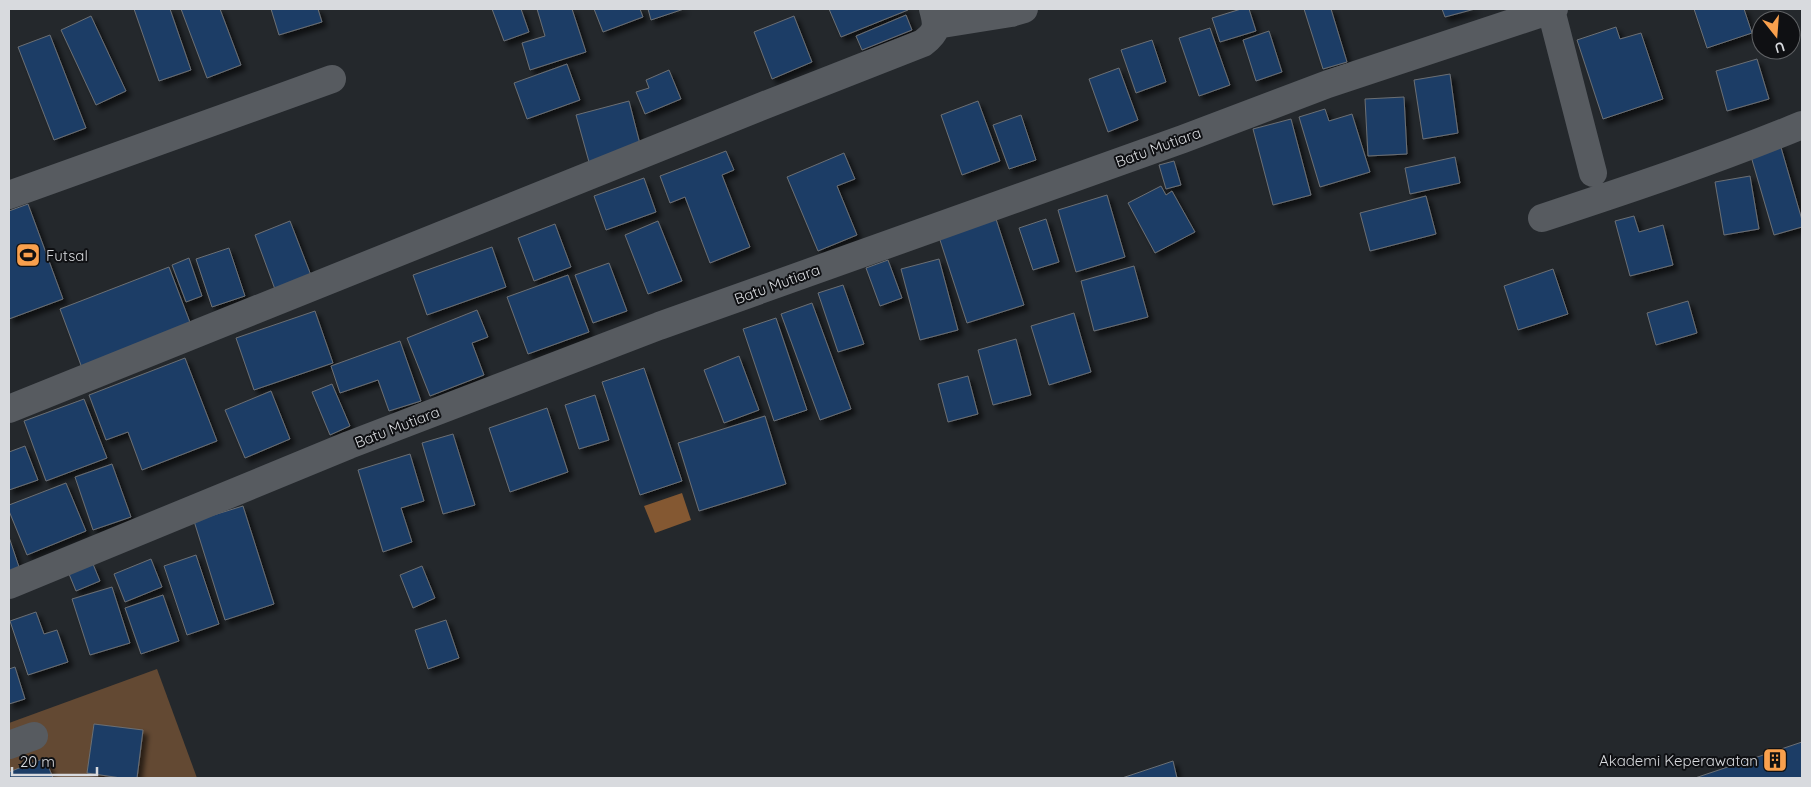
<svg xmlns="http://www.w3.org/2000/svg" width="1811" height="787" font-family="Quicksand,sans-serif">
<style>
.green{fill:#634933}
.water{fill:#845832}
.building{fill:#1e3e66;stroke:#6b6f74;filter:url(#shadow)}
.lines{fill:none;stroke-linecap:round;stroke-linejoin:round}
.minor{stroke:#575b60;stroke-width:28}
.labels{text-anchor:middle;dominant-baseline:central;stroke-width:4;stroke-linejoin:round;paint-order:stroke}
.street-label{font-size:15px;fill:#d8dade;stroke:#0f1013}
.poi-label{font-size:15px;fill:#d8dade;stroke:#0f1013;text-anchor:start}
</style>
<defs>
<filter id="shadow"><feDropShadow dx="4.5" dy="4.5" stdDeviation="2.5" flood-color="#0009"/></filter>
</defs>
<rect width="100%" height="100%" fill="#24282c"/>
<path class="green" d="M157,669l40,109h-188v-55z"/>
<path class="water" d="M682,493l9,27 -36,13 -11,-27z"/>
<path class="building" d="M134,9h36l21,61 -32,11z
M181,9h39l21,56 -34,13z
M271,9h47l4,13 -43,13z
M492,9h29l8,23 -25,9z
M537,9h35l14,43 -56,18 -8,-27 23,-7z
M594,9h46l3,8 -40,15z
M648,9h36l-33,11z
M829,9h78l1,1 -67,27z
M1241,9h8l7,22 -36,11 -8,-24z
M1304,9h27l16,53 -24,7z
M1442,9h33l-30,8z
M1694,9h50l8,24 -45,15z
M906,15l6,15 -50,20 -6,-14z
M91,16l35,75 -30,14 -35,-75z
M794,16l18,46 -40,17 -18,-47z
M1616,27l4,12 21,-6 22,66 -60,20 -26,-79z
M1210,28l20,57 -31,11 -20,-58z
M1269,31l13,41 -26,9 -13,-41z
M50,35l36,93 -32,12 -36,-93z
M1152,40l14,42 -30,11 -15,-43z
M1757,59l12,40 -42,12 -11,-40z
M567,64l13,36 -53,19 -13,-36z
M1119,68l19,52 -30,12 -19,-53z
M669,70l12,29 -36,15 -9,-22 13,-4 -3,-8z
M1450,74l8,59 -35,6 -9,-59z
M1404,97l3,57 -39,2 -3,-57z
M629,101l12,47 -52,14 -13,-47z
M978,101l22,60 -38,14 -21,-60z
M1325,109l4,12 23,-7 18,58 -50,15 -21,-70z
M1021,115l15,45 -27,9 -16,-44z
M1291,119l20,76 -38,10 -20,-76z
M1780,144l22,76v7l-28,8 -24,-82z
M726,151l8,19 -12,5 28,72 -40,16 -25,-66 -15,6 -10,-27z
M844,153l11,26 -18,7 20,49 -39,16 -31,-74z
M1455,157l5,26 -50,11 -5,-26z
M1174,161l7,24 -15,4 -7,-24z
M1750,176l9,53 -35,6 -9,-53z
M644,178l12,34 -50,18 -12,-34z
M1161,186l5,9 6,-4 23,41 -40,21 -27,-50z
M1107,195l18,62 -49,15 -18,-62z
M1426,196l10,38 -66,17 -10,-38z
M28,204l35,95 -54,20v-108z
M1634,216l5,16 24,-7 10,40 -43,11 -15,-55z
M996,219l28,86 -57,18 -28,-86z
M1046,219l13,43 -26,8 -14,-42z
M290,221l22,57 -36,14 -21,-57z
M658,221l24,60 -34,13 -23,-59z
M555,224l16,43 -37,14 -16,-43z
M492,247l14,40 -79,28 -14,-40z
M229,248l16,48 -33,11 -16,-48z
M189,258l13,38 -16,6 -14,-37z
M939,259l19,71 -38,10 -19,-71z
M888,260l14,38 -22,8 -14,-38z
M609,263l18,48 -34,12 -18,-48z
M1134,266l14,51 -54,14 -13,-50z
M169,267l22,58 -109,43 -22,-59z
M1553,269l15,45 -50,16 -14,-44z
M568,275l21,57 -61,22 -21,-57z
M843,285l21,59 -26,8 -20,-59z
M1688,301l9,32 -41,12 -9,-32z
M812,303l39,106 -31,11 -39,-106z
M477,310l11,27 -16,6 12,32 -54,21 -23,-58z
M315,311l18,52 -79,27 -18,-52z
M1074,313l17,59 -42,13 -18,-59z
M776,318l31,92 -33,11 -31,-92z
M1016,339l15,56 -38,10 -15,-55z
M400,341l21,60 -32,10 -11,-31 -38,13 -9,-27z
M739,356l20,54 -35,13 -20,-53z
M185,358l32,83 -75,29 -14,-38 -22,8 -17,-45z
M644,368l38,113 -42,14 -38,-113z
M968,376l10,38 -30,8 -10,-38z
M332,384l18,42 -20,9 -18,-43z
M271,391l19,48 -45,19 -20,-48z
M595,395l14,45 -30,9 -14,-44z
M84,399l23,59 -61,23 -22,-60z
M547,408l21,64 -58,20 -21,-64z
M765,416l21,68 -87,27 -21,-68z
M453,434l22,71 -32,9 -21,-71z
M25,446l13,34 -29,10v-38z
M410,454l14,47 -23,7 11,34 -29,10 -25,-82z
M112,464l19,53 -38,13 -18,-53z
M66,483l20,48 -59,24 -18,-44v-6z
M243,506l31,98 -49,16 -31,-99z
M9,537l11,33 -11,4z
M196,555l23,69 -32,11 -23,-69z
M151,559l11,28 -37,15 -11,-28z
M93,564l7,17 -24,10 -7,-17z
M422,566l13,32 -22,10 -13,-33z
M112,587l18,56 -40,12 -18,-56z
M163,595l16,46 -38,13 -16,-46z
M36,612l8,22 13,-4 11,32 -40,13 -18,-54z
M446,620l13,38 -31,11 -13,-39z
M15,667l10,32 -16,5v-35z
M94,724l49,6 -6,48h-16l-34,-5z
M1802,742v36h-107z
M45,758l8,20h-44v-6z
M1173,761l4,17h-55z"/>
<g class="lines">
<path class="minor" d="M1551,10l42,163
M936,25l75,-12 13,-4
M9,195l323,-116
M1542,218c88,-29 175,-58 260,-93
M9,409l756,-304 158,-62c14,-11 15,-16 10,-34
M9,585l340,-140 310,-119 524,-187 145,-55 226,-75
M9,745l25,-9"/>
</g>
<defs>
<symbol id="stadium-square" viewBox="-11 -11 22 22"><rect x="-9" y="-9" width="18" height="18" rx="4" fill="#f9a04d" stroke="#0f1013"/><path d="M0-5a6.5 5 0 1 0 0 10a6.5 5 0 1 0 0-10ZM-3.5-1.8h7v3.6h-7Z" fill="#111"/></symbol>
<symbol id="building-square" viewBox="-11 -11 22 22"><rect x="-9" y="-9" width="18" height="18" rx="4" fill="#f9a04d" stroke="#0f1013"/><path d="M-4-6H4V6H1V3H-1V6H-4ZM-2.5-4.3h1.7v1.8h-1.7ZM.8-4.3h1.7v1.8H.8ZM-2.5-1h1.7V.8h-1.7ZM.8-1h1.7V.8H.8Z" fill="#111"/></symbol>
</defs>
<g fill-rule="evenodd">
<use href="#stadium-square" x="14" y="241" width="28" height="28"/>
<use href="#building-square" x="1761" y="746" width="28" height="28"/>
</g>
<g class="labels">
<g class="street-label">
<text transform="translate(1158 147) rotate(-20)">Batu Mutiara</text>
<text transform="translate(777 284) rotate(-20)">Batu Mutiara</text>
<text transform="translate(397 427) rotate(-21)">Batu Mutiara</text>
</g>
<g class="poi-label">
<text x="46" y="255">Futsal</text>
<text x="1758" y="760" text-anchor="end">Akademi Keperawatan</text>
</g>
</g>
<rect width="1811" height="787" fill="none" stroke="#d8dade" stroke-width="20"/>
<g transform="translate(1776 35) rotate(163)"><circle r="24" fill="#0f1013" stroke="#5f6164"/>
<path d="M0-4L9 19L0 12L-9 19Z" fill="#f9a04d"/>
<text y="-8" font-size="14" font-weight="bold" text-anchor="middle" fill="#d8dade">U</text>
</g>
<path d="M12 767v8h85v-8" fill="none" stroke="#d8dade" stroke-width="2.5"/>
<text x="20" y="767" font-size="15" fill="#d8dade" stroke="#0f1013" stroke-width="4" paint-order="stroke">20 m</text>
</svg>
